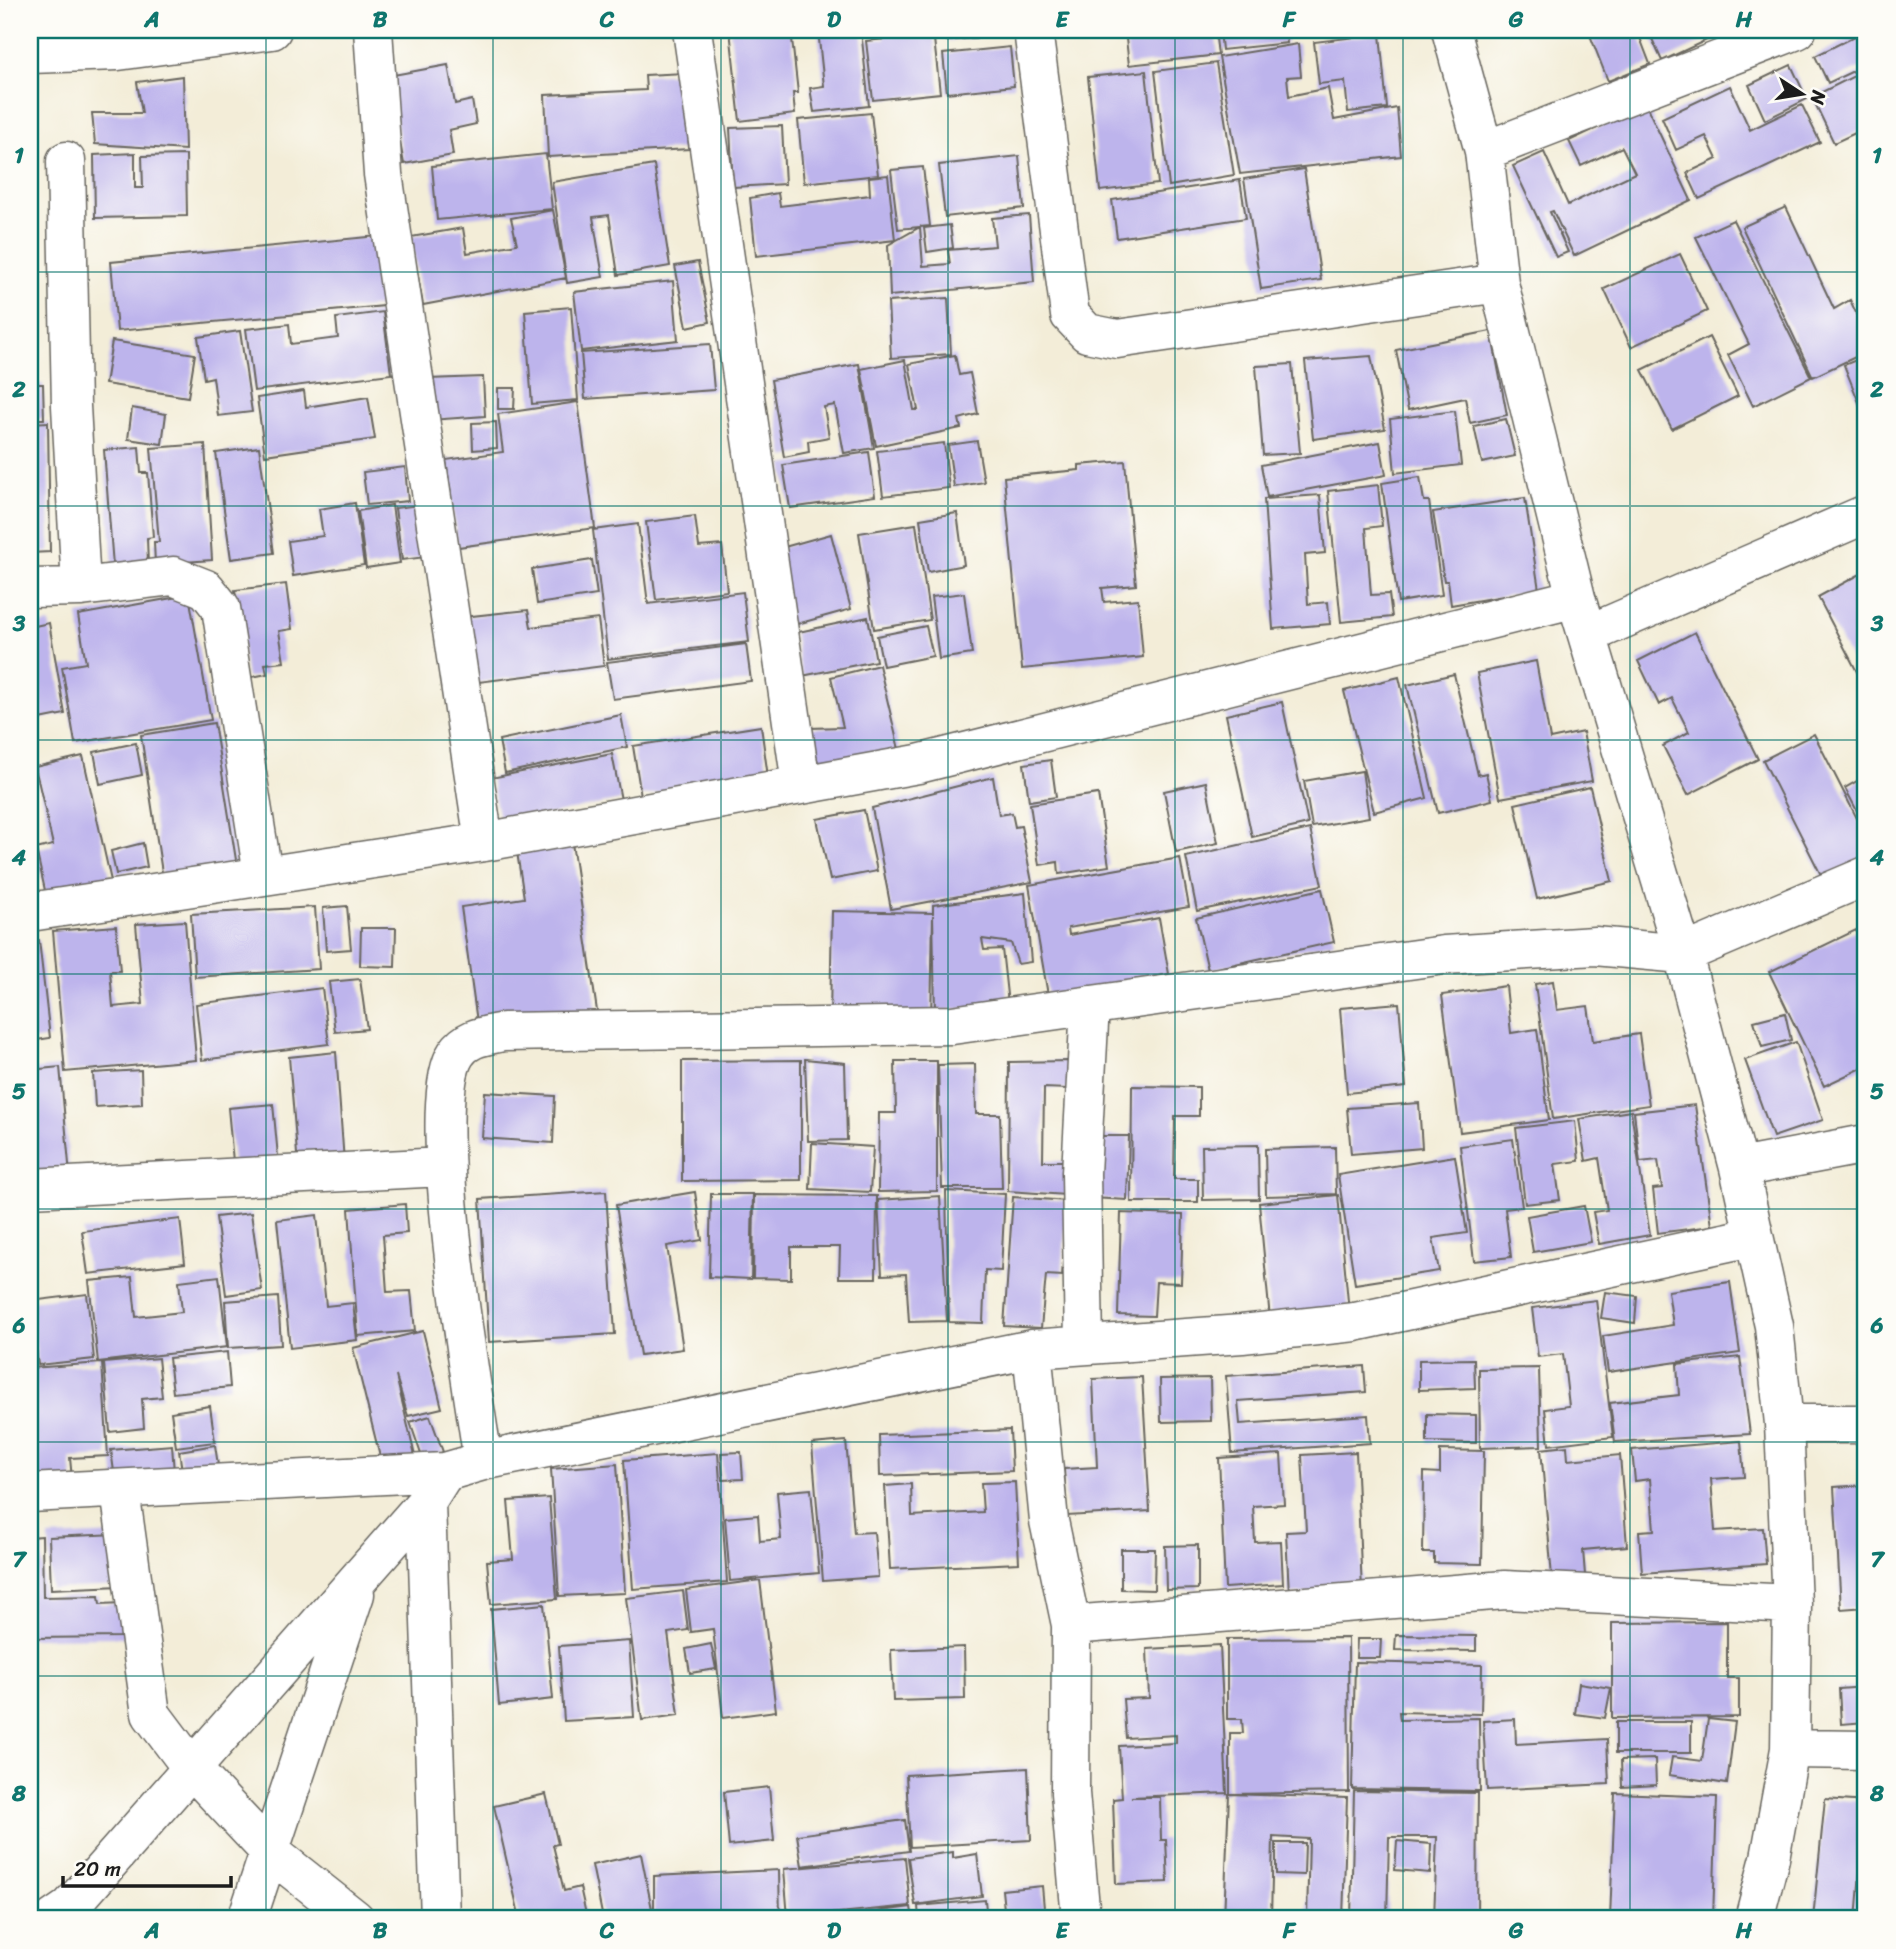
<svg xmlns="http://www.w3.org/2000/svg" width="1896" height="1949" font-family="Sriracha,sans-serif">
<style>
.building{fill:#bdb4ec}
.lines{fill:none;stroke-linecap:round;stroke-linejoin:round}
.minor-casing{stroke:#67655e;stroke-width:41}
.minor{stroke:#fff;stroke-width:38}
.grid{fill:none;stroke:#0f766e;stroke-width:2;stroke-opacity:0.55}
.neatline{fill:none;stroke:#0f766e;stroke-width:2.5}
.grid-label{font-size:23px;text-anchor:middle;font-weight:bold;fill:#0f766e}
</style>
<rect width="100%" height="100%" fill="#fdfcf7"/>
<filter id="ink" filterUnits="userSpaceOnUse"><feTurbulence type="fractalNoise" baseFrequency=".0143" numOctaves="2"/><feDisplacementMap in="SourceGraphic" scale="14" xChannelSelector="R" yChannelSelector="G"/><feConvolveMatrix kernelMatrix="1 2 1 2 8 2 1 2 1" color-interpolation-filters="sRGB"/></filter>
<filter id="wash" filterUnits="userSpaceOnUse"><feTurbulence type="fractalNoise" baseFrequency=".00686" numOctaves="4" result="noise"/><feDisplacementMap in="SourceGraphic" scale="28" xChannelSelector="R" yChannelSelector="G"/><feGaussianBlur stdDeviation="1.57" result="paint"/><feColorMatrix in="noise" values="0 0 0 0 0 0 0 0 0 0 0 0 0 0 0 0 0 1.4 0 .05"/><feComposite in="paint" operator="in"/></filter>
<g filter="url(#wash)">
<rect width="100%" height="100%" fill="#f3edd8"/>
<g id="blocks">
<path class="building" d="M730,30h61l7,63h-5l2,21 -55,7z
M818,30h43l8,76 -55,6 -4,-24 14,-2z
M883,30h50l7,63 -67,7 -7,-59 19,-2z
M946,30h72v3l-71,8z
M1125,30h90l3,25 -89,10z
M1220,30h66l1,13 -65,7z
M1588,30h49l13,34 -42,17z
M1648,30h80l-66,31z
M1863,32l3,7v26l-38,18 -13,-27z
M1380,34l7,74 -39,4 -3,-31 -26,3 -5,-42z
M1298,44l3,32 -14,1 2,19 39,-8 6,32 63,-12 4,48 -161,18 -21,-117z
M1010,47l4,39 -67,7 -4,-39z
M1216,63l18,112 -65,11 -14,-115z
M448,65l7,39 17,-4 4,24 -27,6 4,25 -49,9 -16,-88z
M1791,65l16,34 -42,21 -16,-35z
M1866,70v58l-32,15 -22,-46z
M1146,71l12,113 -58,7 -12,-114z
M685,73l4,76 -141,8 -3,-62 101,-5 -1,-15z
M183,76l2,74 -90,-6 -3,-31h50l-5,-31z
M1730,86l20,44 52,-25 18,37 -121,57 -12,-26 30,-14 -11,-23 -30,14 -14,-32z
M1646,105l45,95 -117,56 -21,-45 -3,1 18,40 -12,5 -43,-91 31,-14 24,53 67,-32 -13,-26 -41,19 -12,-25z
M871,113l7,62 -74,8 -6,-63z
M782,126l3,58 -52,3 -3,-59z
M135,153v35h8l-1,-32 44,-1 1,61 -92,2 -1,-63z
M546,154l6,55 -115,11 -5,-54z
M1019,156l5,52 -79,9 -6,-52z
M654,165l16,101 -52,9 -9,-60 -16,2 10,60 -36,6 -15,-101z
M923,167l7,59 -32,3 -7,-59z
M1304,169l17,111 -60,9 -17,-110z
M888,175l7,65 -139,16 -6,-58 28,-5 2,13 90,-11 -1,-18z
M1240,180l6,38 -129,20 -5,-38z
M1786,207l48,102 16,-9 16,34v18l-53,25 -71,-150z
M553,210l13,68 -143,27 -12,-68 52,-9 4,25 50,-9 -6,-26z
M1029,215l5,67 -144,14 -2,-51 32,-18 3,39 27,-2 -2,-14 47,-4 -3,-28z
M1733,220l78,157 -58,29 -25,-51 21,-11 -53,-107z
M950,225l3,23 -26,4 -3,-24z
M378,236l6,70 -267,25 -6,-69z
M1680,254l27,57 -76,36 -27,-58z
M698,262l12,60 -23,5 -12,-61z
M673,281l5,59 -97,11 -7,-59z
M948,298l3,56 -60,4 -3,-56z
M571,307l7,93 -46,4 -7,-93z
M383,312l8,62 -137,17 -8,-62 43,-5 2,20 47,-6 -2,-20z
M240,331l12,81 -34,4 -5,-39 -9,2 -6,-42z
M1491,331l16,84 -37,8 -5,-25 -57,12 -12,-60z
M1709,337l29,59 -66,33 -30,-59z
M112,341l83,13 -7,43 -83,-13z
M710,344l4,46 -129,9 -4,-46z
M955,355l4,20 11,-2 8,41 -19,5 2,9 -85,18 -15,-77 44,-9 9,50h4l-9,-46z
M1371,356l14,73 -72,10 -8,-78z
M1866,356v64l-22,-55z
M859,364l15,84 -30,5 -9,-48 -11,2 5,30 -21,4 1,11 -25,5 -13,-77z
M1292,364l8,89 -37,2 -7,-89z
M483,377l2,39 -55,4 -2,-41z
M30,384h13l1,35h-14z
M498,388h17l-1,21h-16z
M304,391l2,16 62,-10 7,42 -110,16 -8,-57z
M578,402l17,126 -137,19 -12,-87 57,-8 -5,-38z
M132,408l34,6 -4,30 -34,-5z
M1455,411l6,54 -66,8 -5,-54z
M1506,419l9,37 -33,7 -8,-37z
M48,422l2,130 -20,1v-130z
M496,422l1,26 -24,2 -1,-27z
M977,441l7,41 -30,5 -6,-42z
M1380,442l6,33 -119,22 -6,-32z
M944,443l5,45 -66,8 -6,-45z
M205,444l7,116 -57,4 -1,-22h5l-8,-94z
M139,447l2,26h7l5,64 -6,1 1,26 -35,2 -9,-116z
M259,447l15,106 -43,6 -15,-106z
M869,452l6,44 -85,12 -7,-43z
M1125,461l11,124 -34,3 2,14 34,-3 5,58 -121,12 -18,-192 75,-7v-5z
M405,467l3,34 -41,4 -4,-33z
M1420,477l4,24h5l13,94 -44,7 -16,-119z
M1378,485l4,41 -16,2 5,67 18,-1 3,23 -51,5 -13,-131z
M1320,495l5,58 -20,2 3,49 20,-2 2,22 -57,5 -9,-130z
M1525,498l14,92 -88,15 -3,-24h-4l-11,-69z
M355,503l9,62 -71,11 -5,-35 35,-5 -4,-27z
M392,505l8,58 -34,5 -8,-57z
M419,505l7,52 -24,3 -7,-52z
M957,513l7,52 -36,7 -8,-53z
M695,516l4,31 23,-2 5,46 -71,9 -10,-78z
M638,524l10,80 95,-12 6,50 -141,17 -15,-129z
M916,524l14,96 -56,9 -15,-96z
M831,534l20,75 -61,17 -20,-75z
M592,560l5,35 -60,9 -5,-35z
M1866,571v118l-48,-92z
M286,584l6,45 -13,2 5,31 -19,2 2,10 -20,4 -12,-88z
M964,593l8,61 -33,5 -8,-62z
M189,595l22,125 -136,23 -13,-76 24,-4 -8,-48z
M528,610l3,17 67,-8 6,47 -133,17 -8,-66z
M868,617l8,44 -74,15 -8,-43z
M49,623l16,91 -35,7v-94z
M926,626l7,30 -50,10 -6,-30z
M1695,632l63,127 -70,36 -25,-49 26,-14 -17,-34 -13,7 -21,-44z
M746,644l5,37 -138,18 -6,-37z
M1536,661l14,78 33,-7 9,49 -92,17 -23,-125z
M879,665l23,97 -83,5 -9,-39 33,-1 -12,-50z
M1454,674l24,101 8,-2 6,27 -54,13 -31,-128z
M1399,677l28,121 -53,14 -30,-121z
M1282,702l26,122 -56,13 -26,-122z
M621,715l6,32 -122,26 -6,-33z
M214,723l23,143 -74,13 -22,-144z
M761,726l7,51 -127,19 -8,-50z
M1814,734l52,102v21l-43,22 -60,-119z
M136,743l6,32 -42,9 -6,-32z
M612,754l9,46 -121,24 -9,-46z
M83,756l28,125 -65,14 -10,-46 17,-4 -18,-78z
M1051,760l5,37 -27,4 -5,-37z
M1362,771l7,46 -57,10 -8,-46z
M1866,776v52l-21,-40z
M993,777l6,38 13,-2 3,14 6,-1 11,56 -141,27 -19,-101z
M1206,782l12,61 -42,9 -12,-61z
M1590,787l22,94 -75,18 -22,-95z
M1098,794l11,72 -50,8 -1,-12 -19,3 -9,-61z
M864,810l13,61 -47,9 -13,-61z
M1310,829l12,56 -125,26 -11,-54z
M143,843l4,24 -31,7 -5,-23z
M572,843l25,168 -119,18 -17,-122 63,-9 -7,-46z
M1180,858l9,49 -121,21 1,7 90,-17 10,56 -121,21 -19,-110z
M1322,889l12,53 -126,28 -12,-52z
M1025,893l6,69 -13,2 -7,-21 -29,-4 2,11 18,-1 6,55 -73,7 -2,-96 -2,106 -101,-2 2,-108 101,2v-8z
M347,906l4,43 -25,2 -3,-43z
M315,907l4,62 -124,8 -4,-63z
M185,921l11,139 -131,12 -12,-141 63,-5 4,45h-10l3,36 30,-3 -7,-80z
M361,928h35l-1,39 -35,-1z
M1856,930l10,23v113l-42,20 -55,-114z
M39,940l11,98 -20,3v-100z
M360,979l7,50 -32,3 -6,-50z
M1553,981l4,29 31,-4 5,35 46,-7 10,71 -96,14 -18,-135z
M1506,986l5,47 26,-4 12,91 -89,12 -18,-137z
M322,988l7,56 -127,16 -6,-56z
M1399,1003l7,84 -59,6 -7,-85z
M1785,1013l6,27 -29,7 -8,-26z
M1796,1042l27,78 -50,17 -28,-77z
M336,1052l8,110 -46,4 -9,-109z
M805,1059l40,4 2,77 -39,1z
M801,1060v120l-119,1v-120z
M895,1061h42v130l-59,1 1,-79h17z
M1068,1061v28l-24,-1 -1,73h23v34l-58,-4 1,-129z
M975,1064l1,50h24l2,74h-60l-4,-123z
M60,1067l10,108 -40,5v-110z
M141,1070l1,34 -47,3 -2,-34z
M1132,1086l67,1v29h-24l-1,63h24v23h-67z
M485,1092l70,4 -2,47 -71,-5z
M1419,1103l3,45 -71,6 -4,-46z
M273,1104l6,63 -45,5 -6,-64z
M1695,1105l17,121 -54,7 -5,-44 9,-1 -4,-28 -18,2 -6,-50z
M1631,1111l19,124 -51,9 -6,-32 14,-2 -8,-52 -13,3 -7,-42z
M1575,1121l4,40 -24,3 5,36 -35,4 -9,-76z
M1094,1136h35l-2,64 -35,-2z
M1513,1139l9,68 -17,2 6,48 -37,4 -14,-115z
M812,1143l61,4 -3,45 -60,-3z
M1258,1145l1,54 -56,1 -1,-54z
M1335,1147l1,47 -70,2 -1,-47z
M1455,1156l12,77 -34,5 6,33 -84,13 -17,-109z
M606,1191l9,143 -126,8 -9,-143z
M946,1191l59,3 -4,77 -16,-1 -2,53 -34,-1z
M695,1192l7,48 -35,6 16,103 -43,6 -24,-150z
M711,1194h42l-2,85 -42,-2z
M754,1195l123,1 -1,82h-37l1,-31h-49v32l-38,-1z
M1338,1195l11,117 -79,7 -11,-116z
M940,1196l7,125 -38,1 -3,-48 -24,1 -4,-75z
M1013,1197l54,4 -5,75 -16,-1 -5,53 -37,-2z
M405,1204l2,29 -24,2 4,57 24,-1 4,40 -57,5 -9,-127z
M1584,1206l7,36 -58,10 -6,-36z
M251,1213l11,77 -36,5 -10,-78z
M1121,1213l62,2 -2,68 -25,-1 -2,34 -36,-1z
M317,1215l9,91 27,-3 4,37 -67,8 -13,-128z
M180,1219l5,44 -97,11 -6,-43z
M219,1276l8,71 -129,15 -9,-81 43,-4 4,40 46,-5 -3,-31z
M1730,1282l10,71 -132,19 -5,-36 70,-11 -5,-34z
M1605,1292l32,4 -2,27 -34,-5z
M87,1294l7,65 -56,6 -8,-64z
M278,1297l3,48 -53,3 -3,-47z
M1596,1300l17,137 -64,8 -4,-36 24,-3 -6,-52 -25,3 -6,-49z
M423,1331l19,77 -34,8 -12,-40 19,80 -33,9 -29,-117z
M227,1352l3,35 -57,6 -4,-35z
M1740,1357l10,77 -135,8 -5,-39 69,-8 -2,-31z
M158,1358l4,39 -20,2 2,29 -34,4 -6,-69z
M1474,1359l1,29 -56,2v-30z
M102,1363l6,93 -38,2 2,21 -42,2v-113z
M1364,1366l2,26 -128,9 2,23 128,-9 2,28 -138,10 -6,-77z
M1539,1368l2,78 -61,2 -1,-79z
M1142,1377l8,134 -83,5 -3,-47 33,-2 -4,-88z
M1210,1378l1,43 -50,1 -1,-43z
M210,1406l5,36 -39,5 -5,-35z
M1427,1414l49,1v28l-49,-1z
M430,1416l13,36 -20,8 -13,-38z
M1010,1430l2,41 -132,5 -1,-41z
M846,1441l8,92 20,-1 4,45 -55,4 -11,-137z
M1741,1441l3,36 -33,2 4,52 48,-3 3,36 -124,9 -3,-42 15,-1 -4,-51 -15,2 -3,-31z
M172,1445l2,27 -59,7 -4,-29z
M215,1445l4,27 -36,5 -4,-26z
M1567,1446l1,14 52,-5 7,91 -44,4 2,25 -33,2 -11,-128z
M1440,1450l44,1 -2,113 -48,-1v-10h-11l1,-81 16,1z
M741,1452l2,27 -20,1 -2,-27z
M1356,1452l6,139 -73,3 -3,-62 20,-1 -4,-76z
M718,1453l9,129 -94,7 -9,-129z
M1281,1454l3,50 -31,2 2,36 26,-1 2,43 -58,4 -6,-130z
M617,1464l8,129 -66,3 -8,-127z
M1015,1482l4,81 -129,6 -5,-83 26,-2 1,32 71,-4 -2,-29z
M1866,1485v122l-25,2 -7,-122z
M811,1489l8,84 -89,8 -5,-63 33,-3 2,26 21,-2 -4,-47z
M549,1498l8,101 -66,5 -4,-43 26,-2 -5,-58z
M118,1534l3,52 -70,3 -2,-52z
M42,1536l1,61 56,-1 1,8 24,-1v34l-94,1v-101z
M1198,1545v44l-32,1 -1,-44z
M1121,1549h34l-1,41 -33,-1z
M760,1580l16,131 -53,7 -10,-89 -22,3 -5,-42z
M683,1591l5,39 -20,3 11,82 -37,5 -16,-122z
M544,1604l9,95 -54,6 -8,-96z
M1727,1622v56h12v39l-127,1v-95z
M1396,1635l80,1v15l-81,-1z
M1348,1638l1,154 -119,2v-61h13l-1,-14h-15v-80z
M1357,1639h24l-1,19h-24z
M629,1641l5,76 -70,4 -5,-75z
M711,1644l5,25 -26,4 -4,-24z
M1220,1645l7,148 -96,4h29l1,43h5l2,42 -52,2 -3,-85 9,-1 -3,-52 57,-3v-8l-50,3 -3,-39 26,-1 -2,-49z
M964,1647l1,52 -72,2 -2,-51z
M1355,1662l127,3 -1,49 -82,-2 1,8 79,-2 1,73 -128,-2z
M1579,1683l32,5 -6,30 -30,-4z
M1866,1687v35l-25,2 -2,-35z
M1515,1719l1,25 91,-5 2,45 -122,6 -4,-69z
M1708,1719l27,3 -8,62 -58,-9 3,-18 30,4z
M1616,1722h75v31h-75z
M1655,1759l1,26 -34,2 -1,-27z
M1028,1768l3,72 -121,7 -4,-72z
M769,1787l5,54 -45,5 -5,-54z
M1354,1791l124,2 -1,126h-43l3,-82h-48l-2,82h-36z
M1615,1793l102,4 -4,122h-103z
M546,1794l12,50 -5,1 11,46 16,-4 7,32h-67l-26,-113z
M1229,1794l118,4 -4,121h-36l2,-80 -36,-2 -2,82h-47z
M30,1797h5v41h-5z
M1825,1799l41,3 -10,117h-43z
M905,1820l4,31 -107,15 -5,-31z
M1397,1841l34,3 -1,29 -35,-3z
M1276,1843h29l-1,32 -28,-1z
M953,1852v6l24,-4 5,42 -67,9 -7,-47z
M641,1854l13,65h-51l-11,-54z
M905,1858l5,48 -122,12 -4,-49z
M779,1870l1,49h-126v-43z
M1042,1886l3,33h-40l-3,-29z
M985,1900l2,19h-68l-1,-13z
M911,1907l2,12h-83v-1z"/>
</g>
</g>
<g filter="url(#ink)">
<use href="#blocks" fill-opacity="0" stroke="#67655e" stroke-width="2"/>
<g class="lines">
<defs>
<path id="minor" d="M373,30l10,144 101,668
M692,30l109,754
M1033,30l37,285 17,18 30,6 382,-56
M1451,30l33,121 15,132 77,315 107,356 56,214 35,158 10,98 8,180 -2,145 -20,109 -16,61
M30,54l88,-3 154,-21
M1484,151l313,-121
M66,161l5,245 10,181
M30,588l51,-1 92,-11 33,13 15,19 42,267
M1589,634l277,-120
M30,912l454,-70 434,-78 658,-166
M1739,1168l127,-24
M30,1188l414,-21
M1084,1344l-3,-171 9,-168
M1032,1349l17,172 22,104 -1,168 11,126
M1784,1424h82
M483,1461c-10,-73 -61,-355 -27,-407 11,-17 29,-18 47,-22l449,-7 492,-70 151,-9 88,8 183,-78
M120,1491l31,223 42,56 76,81 86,68
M30,1493l415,-21 38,-11 549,-112 210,-15 113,-12 397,-85
M426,1502l14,417
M1071,1625l434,-35 287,14
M1790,1749l76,1
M53,1919l16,-11 357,-406 19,-30
M247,1919l108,-325"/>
</defs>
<use href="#minor" class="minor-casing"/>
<use href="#minor" class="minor"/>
</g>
</g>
<path class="grid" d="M266,30v1889M493,30v1889M721,30v1889M948,30v1889M1175,30v1889M1403,30v1889M1630,30v1889M30,272h1836M30,506h1836M30,740h1836M30,974h1836M30,1209h1836M30,1442h1836M30,1676h1836"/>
<rect width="1896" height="1949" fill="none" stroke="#fdfcf7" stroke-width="77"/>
<g transform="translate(1802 94) rotate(102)" stroke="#fdfcf7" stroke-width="5" paint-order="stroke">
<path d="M0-5L12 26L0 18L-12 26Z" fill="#1c1c1c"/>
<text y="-10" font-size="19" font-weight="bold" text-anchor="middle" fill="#1c1c1c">N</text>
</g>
<path d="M63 1876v10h168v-10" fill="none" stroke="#1c1c1c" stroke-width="3.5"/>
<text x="74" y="1876" font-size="21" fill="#1c1c1c" stroke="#fdfcf7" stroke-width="5" paint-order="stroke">20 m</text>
<rect x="38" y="38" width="1819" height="1872" class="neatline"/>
<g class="grid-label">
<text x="152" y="27">A</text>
<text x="380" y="27">B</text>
<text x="607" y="27">C</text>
<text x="834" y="27">D</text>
<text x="1062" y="27">E</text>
<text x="1289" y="27">F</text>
<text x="1516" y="27">G</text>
<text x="1744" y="27">H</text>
<text x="19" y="163">1</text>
<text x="1877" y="163">1</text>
<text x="19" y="397">2</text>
<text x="1877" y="397">2</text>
<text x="19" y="631">3</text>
<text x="1877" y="631">3</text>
<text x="19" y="865">4</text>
<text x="1877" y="865">4</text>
<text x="19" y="1099">5</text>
<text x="1877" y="1099">5</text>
<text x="19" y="1333">6</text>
<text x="1877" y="1333">6</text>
<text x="19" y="1567">7</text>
<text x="1877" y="1567">7</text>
<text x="19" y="1801">8</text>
<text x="1877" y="1801">8</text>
<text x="152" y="1938">A</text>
<text x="380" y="1938">B</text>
<text x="607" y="1938">C</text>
<text x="834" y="1938">D</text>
<text x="1062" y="1938">E</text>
<text x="1289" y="1938">F</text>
<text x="1516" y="1938">G</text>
<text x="1744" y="1938">H</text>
</g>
</svg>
